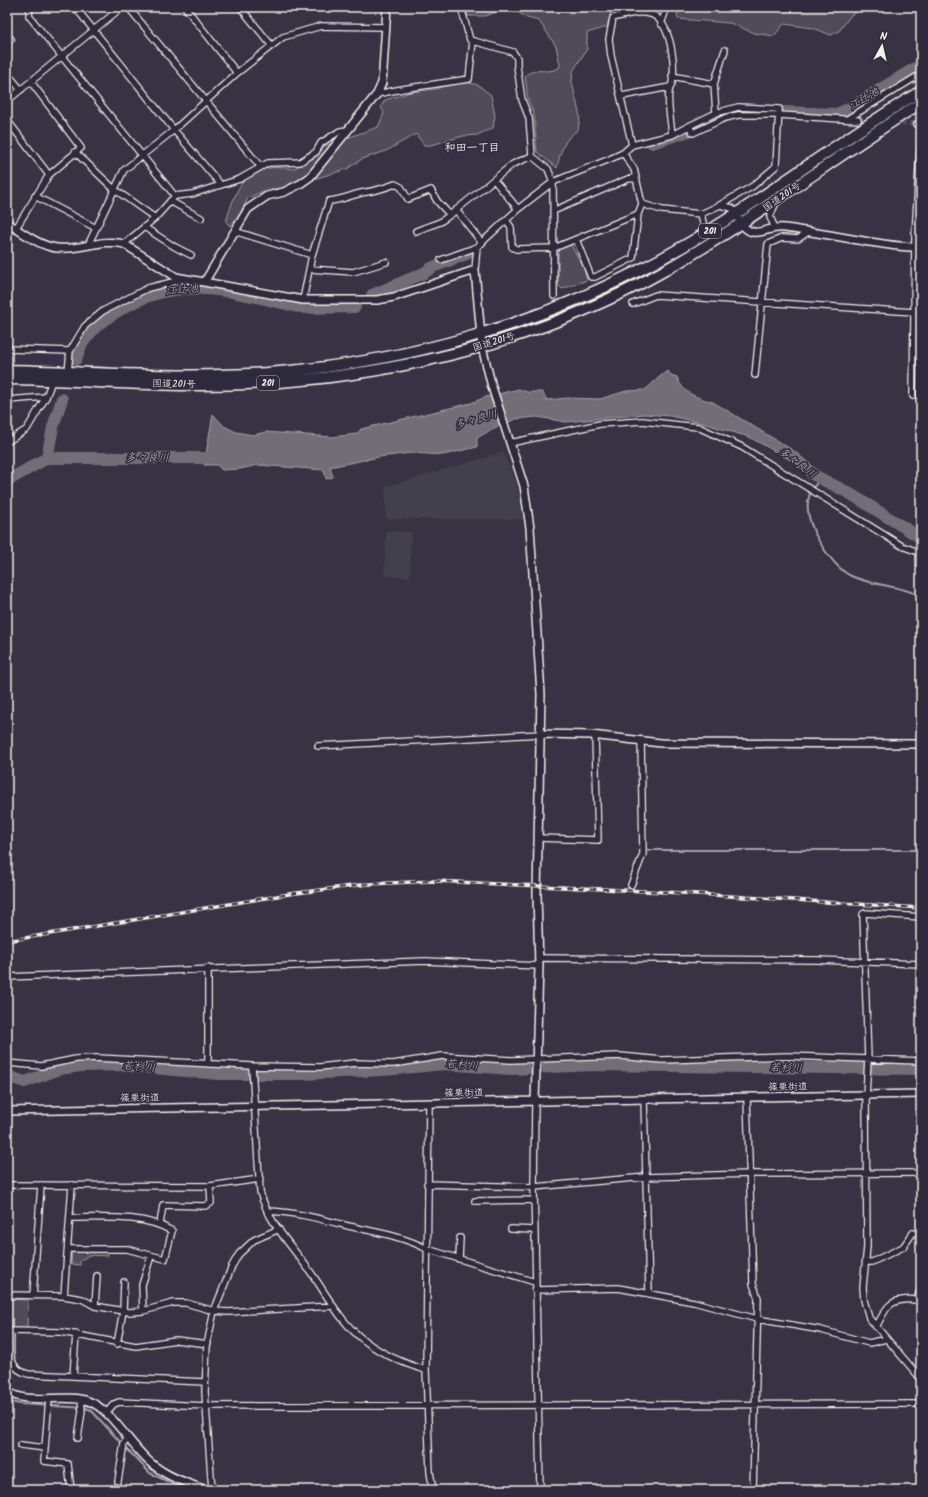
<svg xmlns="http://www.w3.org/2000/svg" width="928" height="1497" font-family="Kalam,'Klee One',sans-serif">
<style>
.built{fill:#433f4e}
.green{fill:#504b59;stroke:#a29ea0}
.water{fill:#726e77;stroke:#a6a2a4}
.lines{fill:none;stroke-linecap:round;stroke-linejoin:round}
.stream{stroke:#a6a2a4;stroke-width:2}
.river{stroke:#726e77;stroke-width:12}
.street-tunnel{stroke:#534f5d;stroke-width:5.5;stroke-dasharray:5.5 3;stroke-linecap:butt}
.street-casing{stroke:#f4f1e8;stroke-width:8}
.secondary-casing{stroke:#f4f1e8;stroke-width:10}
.highway-casing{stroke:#f4f1e8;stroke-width:13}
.street{stroke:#2f2a3d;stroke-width:5.5}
.secondary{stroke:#2f2a3d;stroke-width:7}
.highway{stroke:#2f2a3d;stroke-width:10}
.rail-casing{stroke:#f4f1e8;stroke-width:3.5}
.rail{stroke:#2f2a3d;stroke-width:2;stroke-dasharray:6;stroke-linecap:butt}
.labels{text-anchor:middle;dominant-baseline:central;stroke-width:3;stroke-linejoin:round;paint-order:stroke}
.shield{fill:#2f2a3d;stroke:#b9b5b5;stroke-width:1}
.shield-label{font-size:9px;font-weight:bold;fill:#f4f1e8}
.street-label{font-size:10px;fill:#f4f1e8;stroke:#2f2a3d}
.water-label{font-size:11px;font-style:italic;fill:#bab6b5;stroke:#2f2a3d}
.neighbourhood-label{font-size:11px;font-weight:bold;fill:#f4f1e8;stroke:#2f2a3d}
</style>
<rect width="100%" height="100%" fill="#373244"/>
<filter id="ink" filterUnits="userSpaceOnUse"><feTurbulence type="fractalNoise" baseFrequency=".025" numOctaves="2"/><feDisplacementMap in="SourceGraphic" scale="8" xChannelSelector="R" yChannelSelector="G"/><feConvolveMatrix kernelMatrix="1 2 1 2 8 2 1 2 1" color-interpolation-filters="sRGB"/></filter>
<g filter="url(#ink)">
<path class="built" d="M504,452l13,34 6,33h-137l-1,-32z
M386,531l25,1 -1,45 -26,-1z"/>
<path class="green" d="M465,7h147l-5,20 -20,6v16l-14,22 -1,11 8,35 -2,13c-14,8 -18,23 -21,38l-20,-16 -3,-38 -6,-14 -3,-25c16,-9 20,0 34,-7l1,-3 -4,-19 -17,-25 -12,-3 -11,-7 -15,-1 -16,6h-17z
M676,7h189l-14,8 -12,16 -8,4 -18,-7 -29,-4 -10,12 -20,-3 -24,-10 -52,-4z
M457,80l21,5 13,10 4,21 -2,12 -16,7 -14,1 -32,9h-7l-8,-11 -30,17 -24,8 -15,10 -63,19 -17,1 -19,9 -8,16 -10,12 -4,-4c12,-41 21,-60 68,-53l30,-23 54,-19 6,-14 -3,-6 4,-7 26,-8 25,-3z
M571,245l12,21 4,14 -25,9 -4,-4v-32l1,-4z
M107,1251l1,5 -19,-1 -9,6v4l-9,-1 1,-12z
M7,1299l21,1 -1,29 -20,-1z"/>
<path class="water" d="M668,371l3,4 6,2c5,16 20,21 36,25l81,49 34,28 -4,8 -28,-24 -47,-26 -47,-14 -32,-7 -26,-2 -78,8 -29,-5 -21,2 -22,9 -17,10v9l-34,8 -31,-2 -33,4 -49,10 3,10 -7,2 -2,-9 -66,-5 -18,4 -18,1 -5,-5h-13l9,-51 11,12 12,6 17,3 13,-3 66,5 25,-3 4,-5 110,-26 15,-6 33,-8 8,3h15l5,8 21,-2 32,1 26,-8 19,-1 19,-17z"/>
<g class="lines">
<path class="stream" d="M818,481c-3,5 -8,10 -9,16 -8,23 21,69 42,79 22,10 48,9 70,20
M646,850h275
M7,1401l13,3 66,4 5,2 31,34
M7,1431v11
M125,1447l25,26 25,12 18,5"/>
<path class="river" d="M782,112l55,2 11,-5 69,-42
M694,129l30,-15 13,-3 39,1
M652,143l37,-12
M372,295l52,-22 9,-6 39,-15
M304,308l51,-1
M82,344c13,-19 21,-24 41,-36 59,-34 112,-16 175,-1
M76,359l4,-10
M47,458l6,-31 9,-28
M812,474l37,19 72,45
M7,481l40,-23h158l16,-2
M7,1076l18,6 35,-13 20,-3 41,-1 97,9h83l82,-4 61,-6 67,5 82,-4 328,4"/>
<path class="street-tunnel" d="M858,120l59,4"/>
<defs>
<path id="street" d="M30,7l-1,9 146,180
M75,7l99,123 47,55
M128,7l132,159
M185,7l52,66
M240,7l32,39
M461,7l9,33 43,12 4,6v8l5,34 7,18 3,38 16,13 5,13 1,114
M661,24l6,-17
M7,43l4,-4
M7,73l14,17
M672,76l42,8 2,29
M714,84l11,-34
M377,94l25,-5 67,-10 4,-38
M622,96l48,-9
M7,101l115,-94
M849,118l72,-44
M7,120l42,55
M917,124l4,1
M689,126l27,-13 22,-6 41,2 -3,57 -23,20 -33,19
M632,145l-21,-89 -2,-17 4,-21c12,-3 30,-9 42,-2 16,11 21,49 17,67 -1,3 -3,6 -3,9 -2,13 2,29 3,43
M75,152l39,37 41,29
M623,153l11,16 8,35 20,6 39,4 19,-9 12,3 4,6
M494,180l24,29
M35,196l61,32
M170,201l31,17
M456,210l26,33
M553,211l75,-32 8,-1
M506,220l5,7 1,20 4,2 38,-1 84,-34 4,-10
M144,227l31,20 16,8
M16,228l33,-53 32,-27 -50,-66
M775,228l-5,-11 6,-15
M234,231l78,24
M416,231l24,-9 10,-7
M701,233l3,-6 -3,-13
M576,239l15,38h4l38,-19 5,-44
M124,244l31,-26 20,-22 17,-2 48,-15 28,-16 32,-1 16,-10 5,-9 19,-12 8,-1
M88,245l36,-75 50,-40 63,-57 46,-36 38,-11 65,1
M441,260l36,-13
M310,269l43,3 33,-10
M475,270l2,-23 41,-38 35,-27 57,-23 13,-6 9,-8 40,-10 17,-9 4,7 32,-15 13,-3h41l79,5
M303,300l9,-45 17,-54c14,-1 19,-5 32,-8 13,-2 22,-4 34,-9l6,3 7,12 23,-9 6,11 13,14 63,-51 19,-8
M633,304l23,-9 258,17
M7,349l63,2
M68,372l2,-21 15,-25 18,-15 45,-23 37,-9
M755,375l13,-131 14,-6 16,1 10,-7
M913,396l2,-161 6,-104
M7,400l39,-3
M7,442l20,-13 19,-32 6,-16
M510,443l90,-19 42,-3 56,6 44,20 160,99 19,7
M318,746l223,-12
M538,838l60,2 -3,-104
M631,885l12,-31 -2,-113
M921,917l-56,-4 -2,1 5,145 -2,37 1,151 -4,40 1,13 5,18 52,61
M539,958l278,2 104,4
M208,968v96
M7,977l418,-16 114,5
M7,1063l34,3 35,-7 21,-1 155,8 68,1 35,-4 38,1 49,-8 69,4 109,-4 42,4 125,-4 134,5
M252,1066l8,126c9,33 36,58 54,85 16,23 28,47 51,64 17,13 40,23 61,29
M747,1098l6,186 5,14 -5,192
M644,1099l5,194
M535,1102l-1,85 6,303
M429,1103l-3,267 4,102 3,18
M427,1184l107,3 112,-10 104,-3 171,-1
M7,1185l203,1 50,-7
M475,1201l59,-1
M267,1211c28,1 54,8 81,15 27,6 55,10 79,23l108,33
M160,1224l3,-19 42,1 6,-3 -1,-17
M511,1229l23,1
M68,1249h59l38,10 7,-28c-30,-17 -67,-13 -101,-13
M459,1259l1,-21
M866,1262h6l31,-15 10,-14
M535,1290l83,-2 76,14 63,17 64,11 48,13 17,-4
M7,1295l57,1 18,3 13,7 34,6 14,-1 30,-8h13l28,8 14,1 105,-6
M33,1296l8,-111
M64,1296l8,-111
M917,1300l4,-13
M95,1306l2,-30
M143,1311l-1,-26 9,-29
M876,1327c3,-5 10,-20 14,-22 6,-6 24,-7 31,-3
M7,1331l54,1 75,14 40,-6 32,4
M11,1331c0,19 -5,37 17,43l177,8
M117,1344l6,-33 1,-29
M73,1376l3,-42
M49,1398l-5,63 24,3 3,26
M106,1413l8,-9 5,-2 87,4 715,-2
M78,1438l4,-27 -1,-12
M21,1445l24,3
M118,1481l6,-38 4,-4
M212,1490l-7,-98 2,-47 7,-34 18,-45 7,-12 15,-14 25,-11"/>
<path id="secondary" d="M739,220c14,24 27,5 46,8 28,4 56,9 84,14 17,2 36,6 52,5
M7,223c15,9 32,23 50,25 23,3 44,-10 67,-4l52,33 127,23h74l17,-3 81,-27 7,77 10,40 32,99 6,42 11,166 -4,200 2,72 -4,136
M205,281l43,-72 19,-13 17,-4 16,-8 10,-7 67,-83 5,-11 1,-13 4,-63
M541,734l50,1 70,8 260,1
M7,1111l914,-17
M7,1391c19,15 58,2 81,10 25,8 45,51 68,66 14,11 34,17 50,23"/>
<path id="highway" d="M7,370c90,2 182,10 272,2 131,-11 260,-48 376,-110 94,-50 176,-117 266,-171
M7,379c90,1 181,11 272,3 132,-10 265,-44 381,-109 91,-51 173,-115 261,-170"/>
</defs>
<use href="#street" class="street-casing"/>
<use href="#secondary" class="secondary-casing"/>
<use href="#highway" class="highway-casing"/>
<use href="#street" class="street"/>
<use href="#secondary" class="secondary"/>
<use href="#highway" class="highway"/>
<defs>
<path id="rail" d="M7,941l282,-47 79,-10 66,-3 231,11 256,16"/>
</defs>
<use href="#rail" class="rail-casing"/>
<use href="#rail" class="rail"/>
</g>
</g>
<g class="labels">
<g class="shield">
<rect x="699" y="224" width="22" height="14" rx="3"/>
<rect x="257" y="376" width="22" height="14" rx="3"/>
</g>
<g class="shield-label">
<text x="710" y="231">201</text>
<text x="268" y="383">201</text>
</g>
<g class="street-label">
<text transform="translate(782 197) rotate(-35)">国道201号</text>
<text transform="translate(494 342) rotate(-17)">国道201号</text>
<text transform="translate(174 384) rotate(1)">国道201号</text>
<text transform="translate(788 1087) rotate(-1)">篠栗街道</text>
<text transform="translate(464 1093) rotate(-1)">篠栗街道</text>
<text transform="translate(140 1098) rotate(-1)">篠栗街道</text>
</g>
<g class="water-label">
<text transform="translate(864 99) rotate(-31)">江辻池</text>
<text transform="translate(182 290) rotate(-5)">江辻池</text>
<text transform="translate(476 420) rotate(-17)">多々良川</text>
<text x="147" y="458">多々良川</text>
<text transform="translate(797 463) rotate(36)">多々良川</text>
<text transform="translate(462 1065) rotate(4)">若杉川</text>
<text transform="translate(139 1067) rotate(4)">若杉川</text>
<text transform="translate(786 1068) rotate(1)">若杉川</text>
</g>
<g class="neighbourhood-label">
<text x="472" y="148">和田一丁目</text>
</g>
</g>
<rect width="928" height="1497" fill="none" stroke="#2f2a3d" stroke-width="24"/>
<rect x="12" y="12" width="904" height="1473" fill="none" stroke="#f4f1e8" stroke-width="1.5" filter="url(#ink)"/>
<g transform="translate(882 46) rotate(8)" stroke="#2f2a3d" stroke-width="3" paint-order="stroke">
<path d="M0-3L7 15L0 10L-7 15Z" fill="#f4f1e8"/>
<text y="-6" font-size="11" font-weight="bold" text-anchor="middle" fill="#f4f1e8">N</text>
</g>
</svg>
